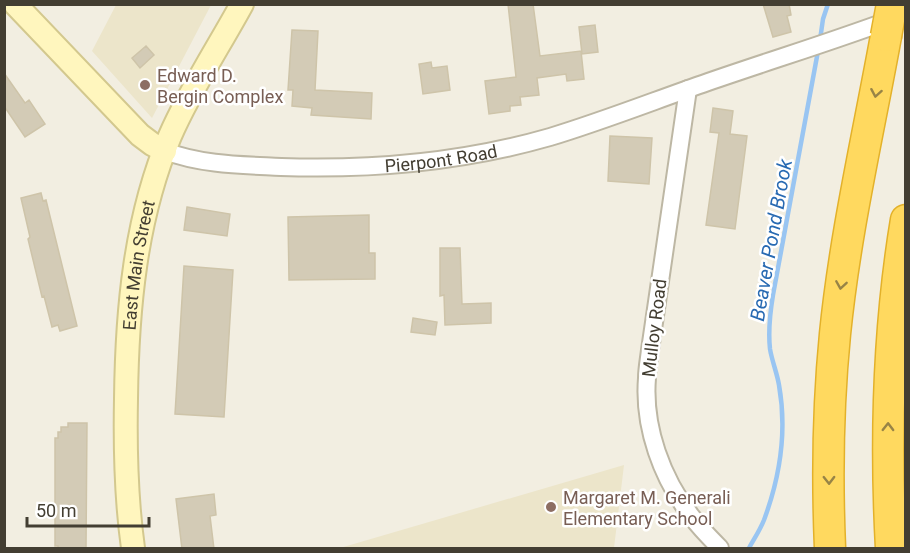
<svg xmlns="http://www.w3.org/2000/svg" width="910" height="553" font-family="Roboto,sans-serif">
<style>
.education{fill:#ece5ca}
.lines{fill:none;stroke-linecap:round;stroke-linejoin:round}
.stream{stroke:#99c5f2;stroke-width:4.5}
.building{fill:#d3cbb6;stroke:#cec4a9;stroke-width:1.5}
.street-casing{stroke:#bdb7a4;stroke-width:20}
.secondary-casing{stroke:#d3c88e;stroke-width:26}
.highway-casing{stroke:#e3b12a;stroke-width:33}
.street{stroke:#fff;stroke-width:16}
.secondary{stroke:#fff6be;stroke-width:22}
.highway{stroke:#ffd95f;stroke-width:30}
.highway-bridge-casing{stroke:#e3b12a;stroke-width:33;stroke-linecap:butt}
.highway-bridge{stroke:#ffd95f;stroke-width:30}
.oneway{stroke:#988446}
.education-dot{fill:#8d6e63;stroke:#fff;stroke-width:2}
.labels{text-anchor:middle;dominant-baseline:central;stroke-width:5;stroke-linejoin:round;paint-order:stroke}
.education-label{font-size:18px;fill:#785e54;stroke:#fff;text-anchor:start}
.street-label{font-size:18px;fill:#433e32;stroke:#fff}
.water-label{font-size:20px;font-style:italic;fill:#286ab2;stroke:#fff}
</style>
<rect width="100%" height="100%" fill="#f2eee1"/>
<path class="education" d="M116,5h95l-59,113 -60,-67z
M624,465l-10,83h-274z"/>
<g class="lines">
<path class="stream" d="M820,40l3,-21 5,-15
M749,548c5,-9 11,-18 15,-28 16,-43 23,-90 15,-135 -2,-12 -7,-24 -9,-36 -2,-18 0,-36 3,-54l45,-244"/>
</g>
<path class="building" d="M508,4h25l7,52 41,-5 3,28 -17,2 -1,-7 -29,4 2,17 -19,2 1,8 -11,1v5l-21,3 -4,-33 31,-4z
M763,4h26l2,11 -4,1 4,16 -18,5z
M595,25l3,27 -16,2 -3,-27z
M292,30l26,1 -3,59 57,3 -1,26 -60,-4 1,-7 -20,-2 1,-16h-5z
M146,46l8,9 -14,13 -8,-10z
M431,62l1,6 15,-2 3,24 -27,4 -4,-30z
M4,73l21,30 4,-3 16,24 -20,13 -21,-31z
M713,108l20,3 -3,23 17,2 -12,93 -29,-4 13,-92 -9,-1z
M610,136l42,2 -3,46 -41,-3z
M41,193l2,8 3,-1 31,126 -17,5 -2,-6 -6,2 -8,-31 -2,1 -14,-58 2,-2 -9,-39z
M187,207l43,7 -3,22 -43,-6z
M369,215v38h6v26l-86,1 -1,-63z
M440,248h20l2,56 29,-1v20l-46,2 -1,-30 -4,1z
M184,266l49,4 -9,147 -49,-3z
M413,318l24,4 -2,13 -24,-3z
M68,423h19l-1,126h-28v-3h-3v-108h3v-6h3v-5h7z
M214,494l2,21 -6,1 4,33h-32l-6,-50z"/>
<g class="lines">
<defs>
<g id="street">
<path d="M688,89l-38,261c-1,9 -3,19 -3,28 -4,49 15,101 45,139 8,11 18,21 28,31"/>
<path id="s1" d="M165,151c37,14 77,14 116,16 90,3 182,-5 269,-30 53,-16 106,-37 158,-55 66,-23 133,-43 198,-68"/>
</g>
<g id="secondary">
<path d="M15,4l125,131 12,9 13,7"/>
<path id="s2" d="M133,548c-7,-50 -8,-99 -7,-149 1,-89 9,-180 44,-263 20,-46 48,-88 72,-132"/>
</g>
<path id="highway" d="M830,548c-3,-71 -2,-143 5,-214 10,-100 33,-199 51,-298
M891,548c-6,-110 -3,-219 15,-328"/>
</defs>
<use href="#street" class="street-casing"/>
<use href="#secondary" class="secondary-casing"/>
<use href="#highway" class="highway-casing"/>
<use href="#street" class="street"/>
<use href="#secondary" class="secondary"/>
<use href="#highway" class="highway"/>
<defs>
<path id="highway-bridge" d="M886,36l6,-32"/>
</defs>
<use href="#highway-bridge" class="highway-bridge-casing"/>
<use href="#highway-bridge" class="highway-bridge"/>
</g>
<defs><path id="oneway-chevron" d="M-2-3.5L2.5 0L-2 3.5" fill="none" stroke-width="1.6" stroke-linecap="round" stroke-linejoin="round" transform="scale(1.5)"/></defs>
<g class="oneway">
<use href="#oneway-chevron" transform="translate(876 93) rotate(100)"/>
<use href="#oneway-chevron" transform="translate(841 285) rotate(99)"/>
<use href="#oneway-chevron" transform="translate(888 427) rotate(-89)"/>
<use href="#oneway-chevron" transform="translate(829 480) rotate(89)"/>
</g>
<g class="education-dot">
<circle cx="145" cy="85" r="6"/>
<circle cx="551" cy="507" r="6"/>
</g>
<g class="labels">
<g class="education-label">
<text x="157" y="75">Edward D.<tspan x="157" dy="21">Bergin Complex</tspan></text>
<text x="563" y="497">Margaret M. Generali<tspan x="563" dy="21">Elementary School</tspan></text>
</g>
<g class="street-label">
<text stroke="none"><textPath href="#s1" startOffset="278">Pierpont Road</textPath></text>
<text stroke="none"><textPath href="#s2" startOffset="284">East Main Street</textPath></text>
<text transform="translate(654 328) rotate(-83)">Mulloy Road</text>
</g>
<g class="water-label">
<text transform="translate(771 240) rotate(-80)">Beaver Pond Brook</text>
</g>
</g>
<rect width="910" height="553" fill="none" stroke="#433e32" stroke-width="12"/>
<path d="M27 517v9h122v-9" fill="none" stroke="#433e32" stroke-width="3"/>
<text x="36" y="517" font-size="18" fill="#433e32" stroke="#ffffff" stroke-width="4.5" paint-order="stroke">50 m</text>
</svg>
